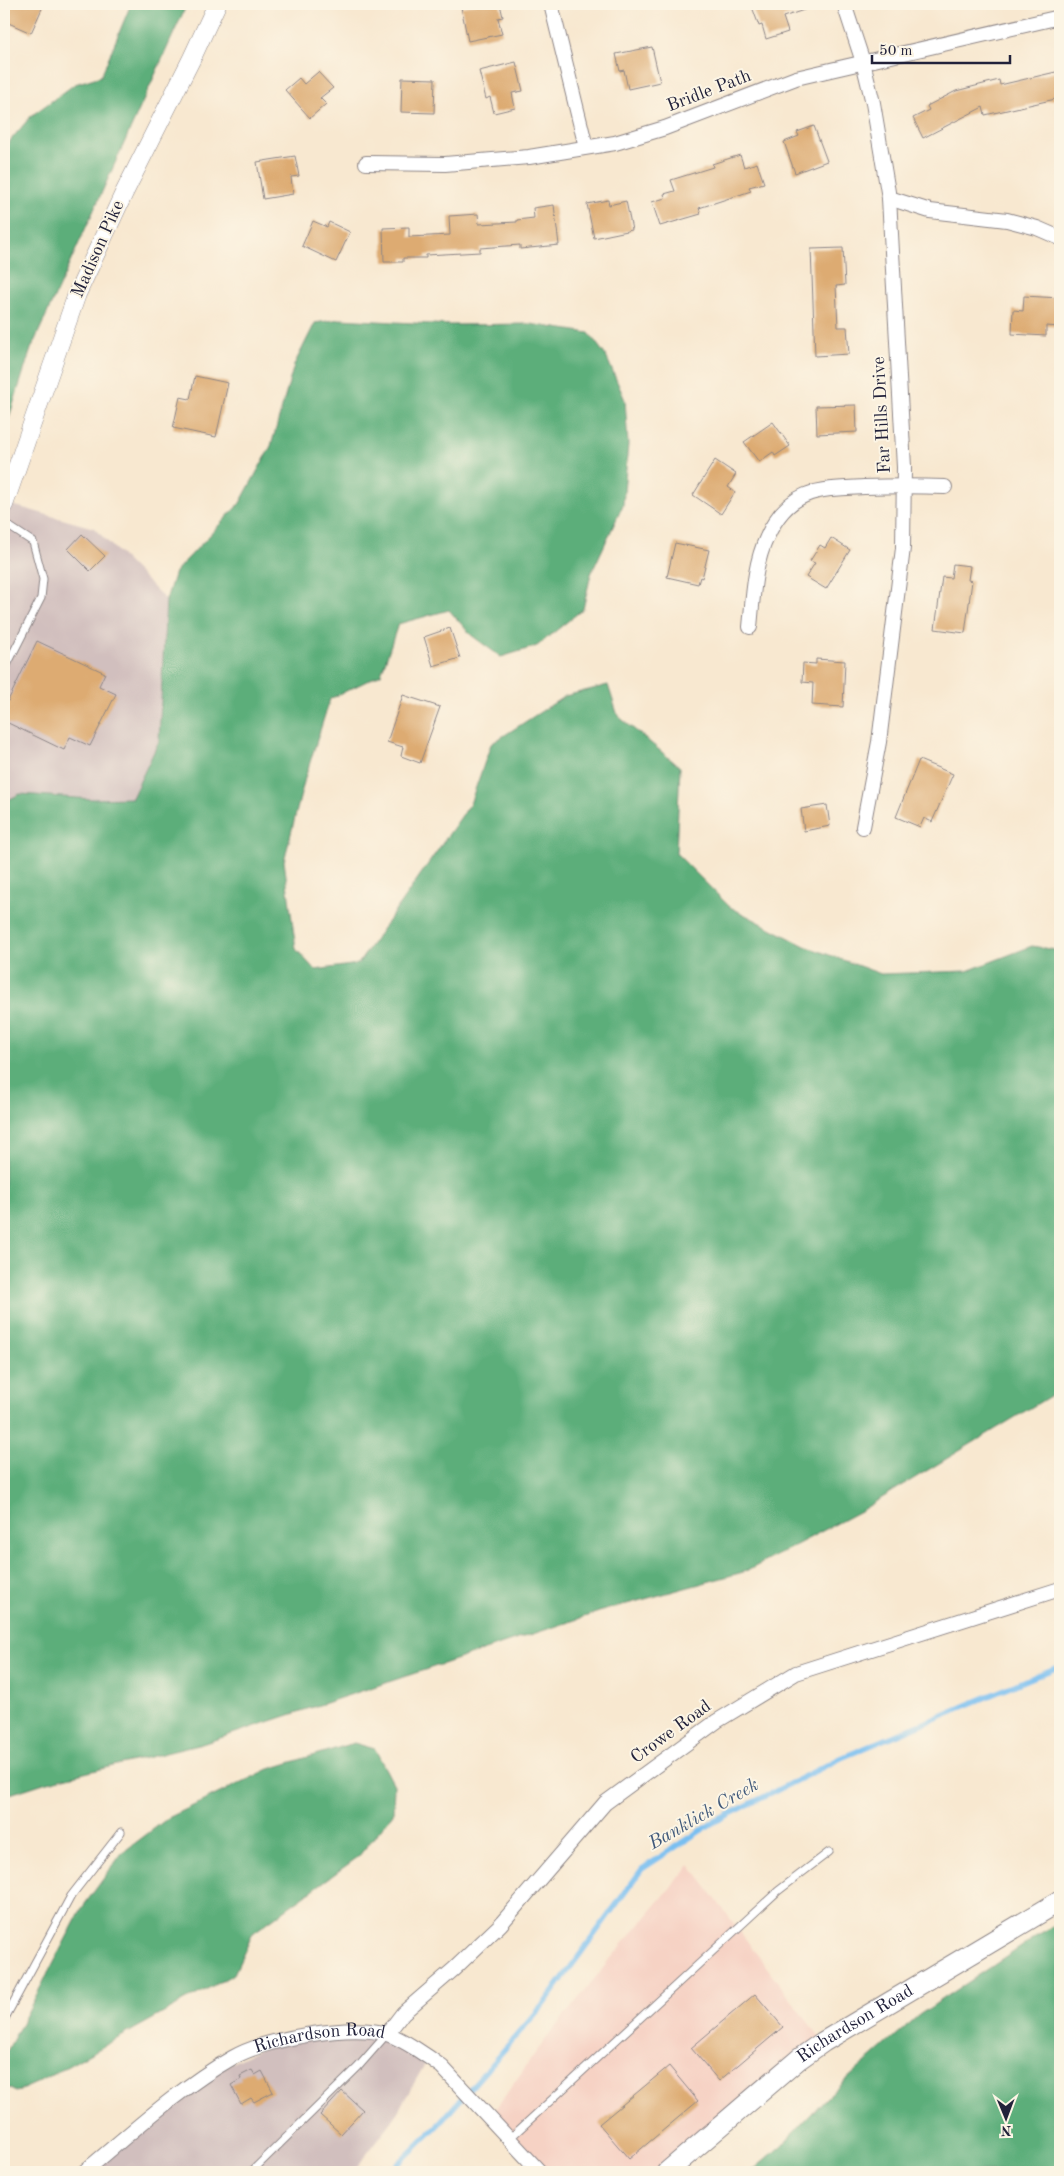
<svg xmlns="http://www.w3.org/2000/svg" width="1064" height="2176" font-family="'Old Standard TT',serif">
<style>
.built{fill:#f6d2c4}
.industrial{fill:#d1bfbe}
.forest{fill:#5cae7a;stroke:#3f685a}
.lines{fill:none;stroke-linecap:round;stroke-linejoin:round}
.stream{stroke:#79bff1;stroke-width:5.5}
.building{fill:#ddab72}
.service-casing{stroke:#8d8586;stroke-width:9}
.minor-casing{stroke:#8d8586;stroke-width:16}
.tertiary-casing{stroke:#8d8586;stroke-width:19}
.secondary-casing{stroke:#8d8586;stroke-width:22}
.service{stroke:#fff;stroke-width:7}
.minor{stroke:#fff;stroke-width:14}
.tertiary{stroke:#fff;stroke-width:18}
.secondary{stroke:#fff;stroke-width:20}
.labels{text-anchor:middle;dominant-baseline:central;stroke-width:4;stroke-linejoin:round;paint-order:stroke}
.street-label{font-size:18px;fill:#22223b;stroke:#fcf5e5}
.water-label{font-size:19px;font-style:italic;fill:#40597b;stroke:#fcf5e5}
</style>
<rect width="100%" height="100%" fill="#fcf5e5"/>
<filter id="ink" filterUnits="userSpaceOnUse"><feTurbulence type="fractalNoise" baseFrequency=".02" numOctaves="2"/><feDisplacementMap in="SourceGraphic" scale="10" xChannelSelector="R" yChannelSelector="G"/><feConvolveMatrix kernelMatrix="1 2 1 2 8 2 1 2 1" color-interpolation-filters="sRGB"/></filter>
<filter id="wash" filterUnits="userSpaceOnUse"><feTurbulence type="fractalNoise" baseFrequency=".0096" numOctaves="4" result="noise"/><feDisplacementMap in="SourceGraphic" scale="20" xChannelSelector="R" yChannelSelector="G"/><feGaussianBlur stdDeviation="1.12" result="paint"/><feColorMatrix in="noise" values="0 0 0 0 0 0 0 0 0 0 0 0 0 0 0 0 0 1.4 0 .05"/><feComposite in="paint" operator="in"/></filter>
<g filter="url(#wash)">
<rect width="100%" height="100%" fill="#f8e8d0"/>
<path class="built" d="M690,1865l133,177 -156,130h-127l-51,-54 52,-73 71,-88z"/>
<path class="industrial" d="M5,503l89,25 72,72 -7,141 -27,57 -41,1 -71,-5 -16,8z
M387,2034l42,23 -36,63 -40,52h-269l119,-95 71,-35z"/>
<path class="forest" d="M131,4h56l-156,345 -27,84v-285l27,-32 44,-32 26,-8z
M340,319l110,6 80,-1 59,9 17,23 19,44 3,44 -5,61 -32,69 -8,35 -46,37 -36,11 -30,-22 -22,-25 -51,14 -17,50 -51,25 -25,79 -21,83 12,88 19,21 43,-6 112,-160 21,-60 74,-48 43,-11 10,31 62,51 -4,86 54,54 75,39 76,28 86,-3 65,-25 23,4 5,19v421l-198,120 -115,61 -142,39 -403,134 -158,39 -40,13v-994l16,-8 71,5 41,-1 27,-57 7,-141 9,-28 65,-69 31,-57 23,-81 21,-42z
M354,1743l21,6 19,36 -1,29 -35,43 -105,76 -19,41 -195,108 -23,10 -12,-6v-29l78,-149 40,-55 46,-35 101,-49z
M1060,1921v251h-309l30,-26 46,-49 92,-82z"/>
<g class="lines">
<path class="stream" d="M390,2172l50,-49 104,-119 98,-135 72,-47 127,-64 219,-92"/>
</g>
<g id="blocks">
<path class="building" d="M4,4h40l-13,29 -27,-12z
M477,4h23l3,13 -5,1 4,16 -34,7 -7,-34z
M751,4h61l1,3 -30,10 5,15 -22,7 -4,-14 -3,1z
M652,47l8,35 -32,7 -4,-19 -4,1 -4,-17z
M516,62l7,29 -11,2 3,15 -21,5 -4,-16 -4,2 -7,-28z
M1060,71v27l-75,17 -2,-8 -60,31 -10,-20 16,-8 -2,-4 29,-15 43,-11 1,5z
M318,72l15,16 -13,10 6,6 -16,14 -25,-28 14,-12 5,6z
M402,78l33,1 -1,34 -33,-1z
M814,126l13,35 -32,12 -11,-31 15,-6 -2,-4z
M740,155l4,12 13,-4 7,20 -15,4 2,4 -52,17 2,6 -41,12 -8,-24 13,-4 -1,-4 11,-3 -4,-11 42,-13 -1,-3z
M295,156l4,20 -8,1 2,17 -30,5 -6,-37z
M608,200l1,5 17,-4 6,29 -38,8 -7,-34z
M554,205l5,40 -39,4v-4l-40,3v4l-54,3v3h-23v4h-19l-1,-34 26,-1v10l41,-2 -1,-19 29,-2 1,10 38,-2v-2l17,-2 -1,-10z
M313,221l14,6 2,-5 21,10 -14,30 -34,-16z
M843,248l2,37 -9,1 2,41h9l2,27 -34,2 -4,-107z
M1024,296l36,2v29l-14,-1v10l-34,-2 1,-24 10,1z
M195,376l33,7 -12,54 -43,-9 7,-31 10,2z
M856,405l1,27 -40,2 -1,-28z
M773,422l17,24 -15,10 -2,-4 -14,10 -15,-20z
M715,460l21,14 -8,13 7,5 -14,22 -28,-19z
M82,534l23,22 -15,15 -22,-22z
M831,538l19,12 -24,39 -20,-12 9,-14 -5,-2 10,-16 5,3z
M675,543l34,7 -7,28 -2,-1 -2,7 -31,-7z
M953,564l17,2 -2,14 4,1 -7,52 -30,-4 7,-52 9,1z
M450,628l10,30 -27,8 -9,-29z
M37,641l68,32 -6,13 17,8 -26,52 -20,-9 -6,13 -60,-29v-12z
M816,659l29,2 -2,46 -31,-2 1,-22 -11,-1 1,-19 13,1z
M403,695l37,12 -20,56 -19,-7 2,-9 -16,-5z
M919,760l34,14 -21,48 -8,-4 -4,9 -24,-10z
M827,805l3,21 -26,5 -3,-22z
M755,1994l28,33 -64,54 -28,-33z
M669,2066l29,35 -69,58 -30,-35z
M252,2070l3,5 7,-4 11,21 -19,10 -3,-4 -10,6 -10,-19 10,-6 -1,-3z
M342,2091l21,19 -22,24 -21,-19z"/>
</g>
</g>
<g filter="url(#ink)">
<use href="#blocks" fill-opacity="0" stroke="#8d8586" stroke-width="1"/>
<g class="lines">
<defs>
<path id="service" d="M4,523l29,19 10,37 -2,19 -37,73
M4,2020l67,-124 50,-64
M509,2139l269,-248 51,-39
M251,2172l107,-105 29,-33"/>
<g id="minor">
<path d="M551,4l35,143"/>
<path d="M844,4l19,58 10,41 16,95 15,269 -1,81 -24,194 -16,85"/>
<path d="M366,163l79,1 84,-7 86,-14 50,-15 131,-50 264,-61"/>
<path d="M889,198l41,13 77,9 30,8 23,10"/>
<path d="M750,627c3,-29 4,-63 17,-90 21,-48 51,-48 97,-50 27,-1 54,-1 81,0"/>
<path d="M387,2034l16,-21 51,-44 46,-44 105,-122 112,-82 79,-48 264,-84"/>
<path id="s1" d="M84,2172c47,-39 94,-83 148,-114 33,-19 118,-35 155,-24 16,5 42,23 55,33l98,105"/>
</g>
<path id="tertiary" d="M4,505l73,-211 47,-101 68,-135 25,-54"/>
<g id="secondary">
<path id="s2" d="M667,2172l132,-113 24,-17 237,-141"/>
</g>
</defs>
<use href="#service" class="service-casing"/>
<use href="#minor" class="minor-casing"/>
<use href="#tertiary" class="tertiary-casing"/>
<use href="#secondary" class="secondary-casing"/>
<use href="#service" class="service"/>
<use href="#minor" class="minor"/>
<use href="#tertiary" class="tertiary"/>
<use href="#secondary" class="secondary"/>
</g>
</g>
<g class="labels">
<g class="street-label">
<text transform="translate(709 91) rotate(-21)">Bridle Path</text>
<text transform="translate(98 249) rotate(-66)">Madison Pike</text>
<text transform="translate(882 415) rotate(-93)">Far Hills Drive</text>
<text transform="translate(671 1732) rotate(-36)">Crowe Road</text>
<text stroke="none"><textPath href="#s2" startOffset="240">Richardson Road</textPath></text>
<text stroke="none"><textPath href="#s1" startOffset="278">Richardson Road</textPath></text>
</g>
<g class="water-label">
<text transform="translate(704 1815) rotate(-30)">Banklick Creek</text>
</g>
</g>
<rect width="1064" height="2176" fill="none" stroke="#fcf5e5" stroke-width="20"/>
<g transform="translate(1006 2118) rotate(179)" stroke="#fcf5e5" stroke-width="4" paint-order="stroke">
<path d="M0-4L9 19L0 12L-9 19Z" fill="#22223b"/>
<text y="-8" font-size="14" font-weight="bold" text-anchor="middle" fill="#22223b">N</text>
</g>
<path d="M872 55v8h138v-8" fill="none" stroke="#22223b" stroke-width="2.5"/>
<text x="879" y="55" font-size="15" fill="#22223b" stroke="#fcf5e5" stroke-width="4" paint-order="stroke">50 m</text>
</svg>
